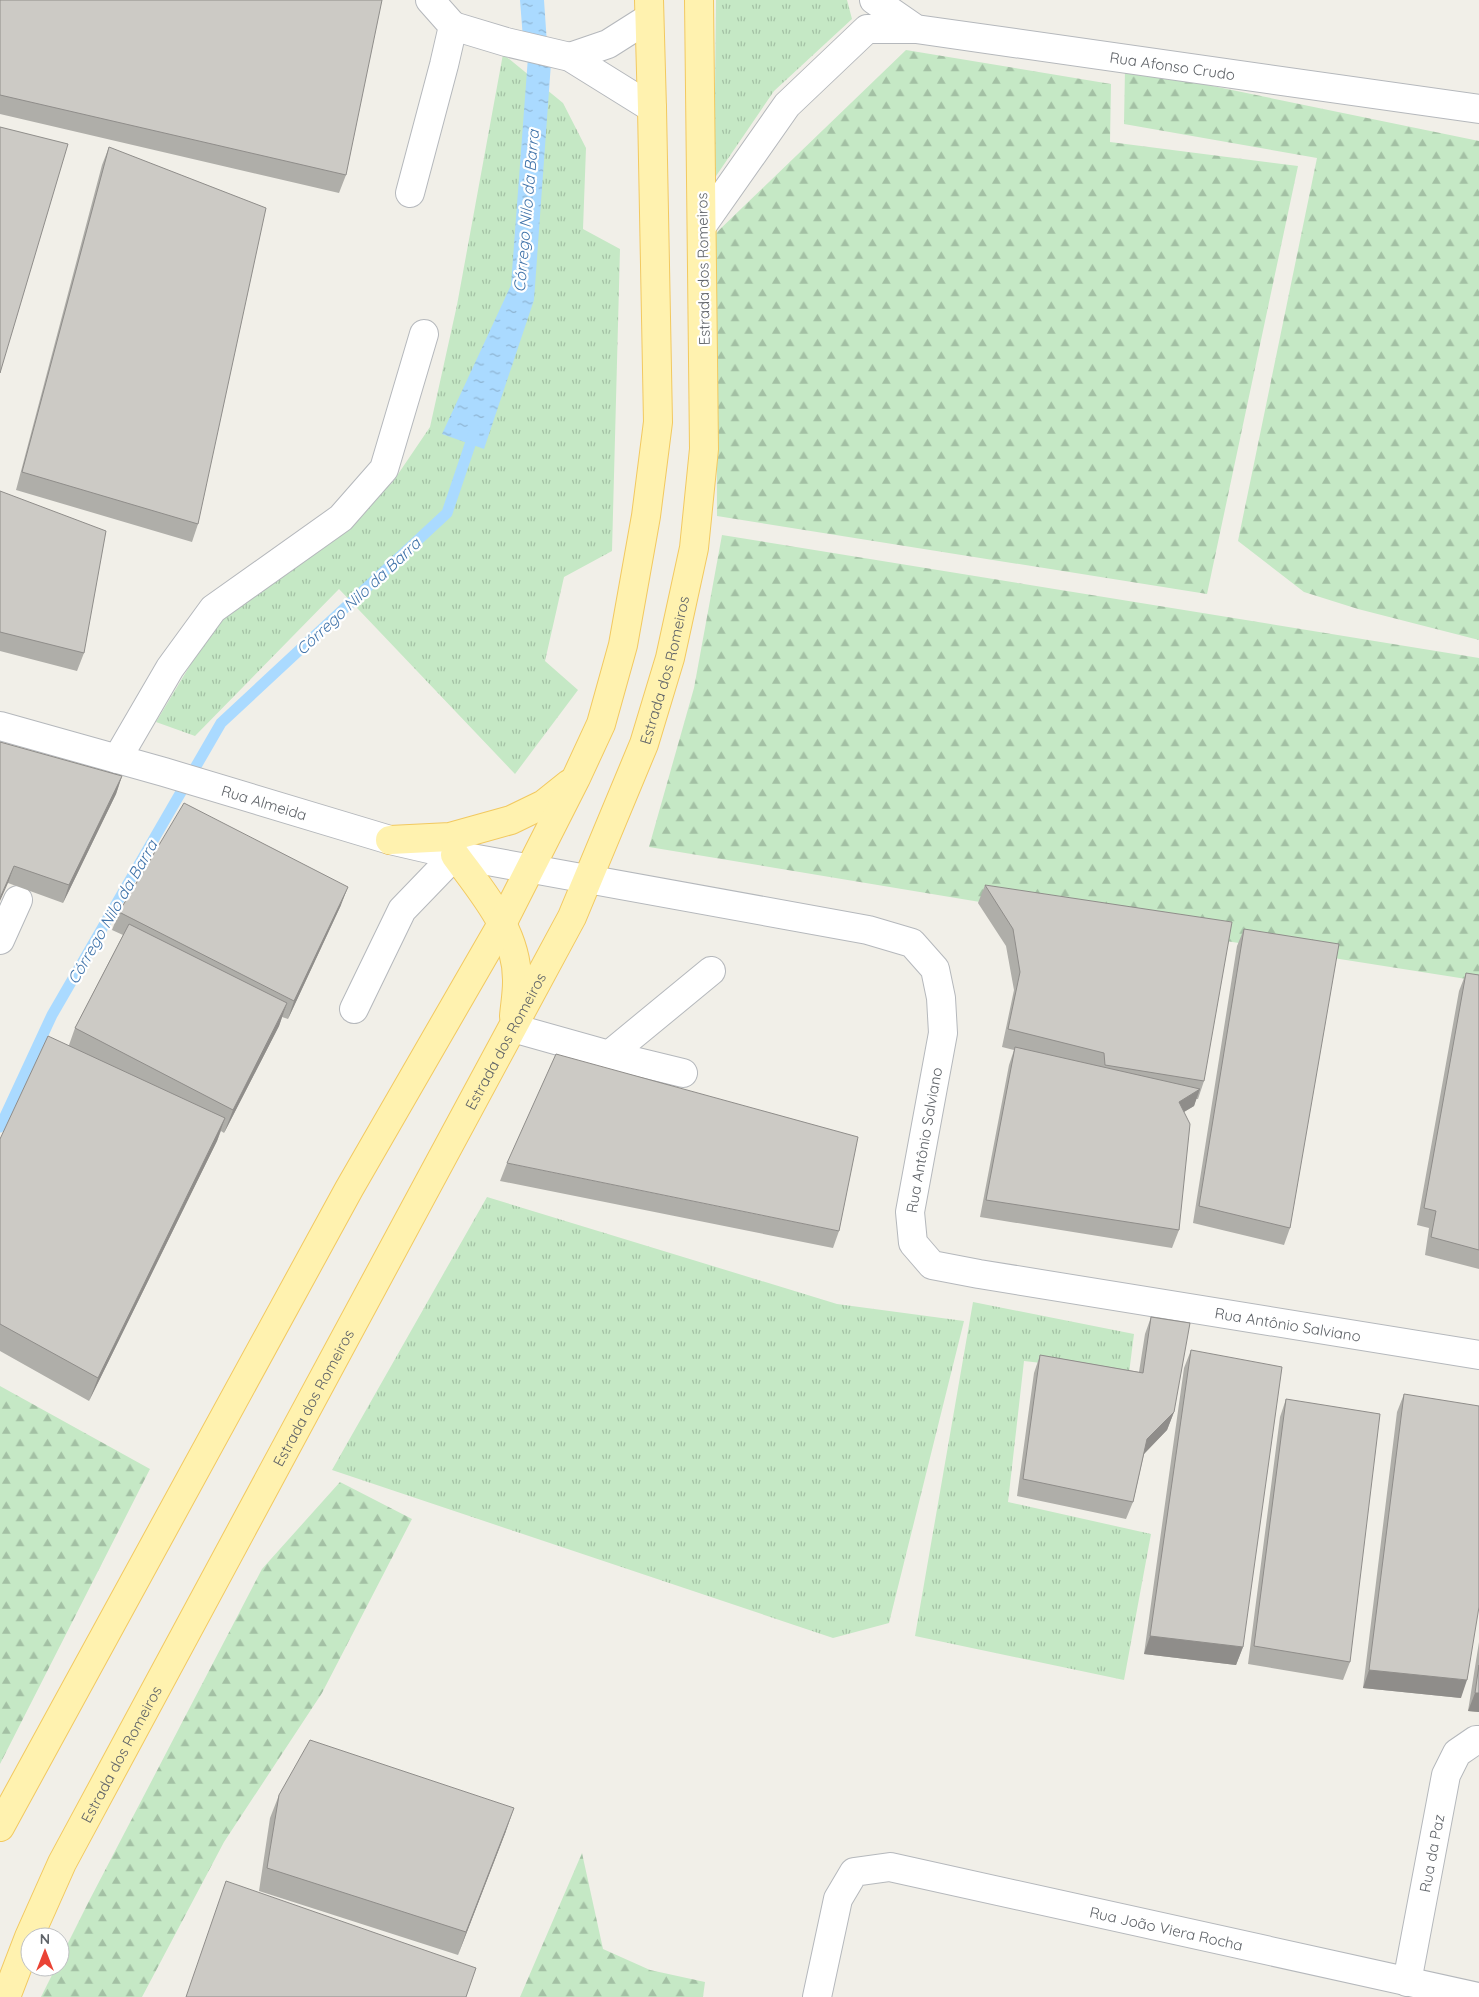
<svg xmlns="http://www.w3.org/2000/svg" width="1479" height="1997" font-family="Quicksand,sans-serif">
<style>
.grass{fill:url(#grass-tufts)}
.forest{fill:url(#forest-firs)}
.water{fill:url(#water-ripples)}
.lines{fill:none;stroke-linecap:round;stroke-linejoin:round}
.stream{stroke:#aadaff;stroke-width:11}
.minor-casing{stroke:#b5b8bc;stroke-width:30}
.major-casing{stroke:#f2c960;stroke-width:30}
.minor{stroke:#fff;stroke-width:28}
.major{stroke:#fff2af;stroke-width:28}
.wall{fill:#afaea9}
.shaded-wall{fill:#8f8d8a}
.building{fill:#cccac5;stroke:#8f8d8a}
.labels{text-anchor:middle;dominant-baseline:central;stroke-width:4.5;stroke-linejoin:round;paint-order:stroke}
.street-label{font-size:15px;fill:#5f6368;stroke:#fff}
.water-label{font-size:16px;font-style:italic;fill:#4174aa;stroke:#fff}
</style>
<defs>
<pattern id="grass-tufts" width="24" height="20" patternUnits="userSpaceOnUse" patternTransform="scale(1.25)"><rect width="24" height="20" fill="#c5e8c5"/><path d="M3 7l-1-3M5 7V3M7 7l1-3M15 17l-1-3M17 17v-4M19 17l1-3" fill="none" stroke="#a3c0a4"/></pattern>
<pattern id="forest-firs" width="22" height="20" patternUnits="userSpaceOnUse" patternTransform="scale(1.25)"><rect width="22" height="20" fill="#c5e8c5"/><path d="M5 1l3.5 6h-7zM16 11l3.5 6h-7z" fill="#a3c0a4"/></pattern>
<pattern id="water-ripples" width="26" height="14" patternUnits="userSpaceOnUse" patternTransform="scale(1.25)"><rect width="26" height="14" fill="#aadaff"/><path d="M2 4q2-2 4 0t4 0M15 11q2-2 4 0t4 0" fill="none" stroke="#8eb4d2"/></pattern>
</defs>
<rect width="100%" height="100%" fill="#f1efe8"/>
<path class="grass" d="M716,0h131l5,19 -78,72 -60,88z
M503,54l60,49 23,45 -3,81 37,20 -8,302 -48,26 -19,84 33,29 -63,84 -176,-185 -144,147 -39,-14 60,-100 176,-139 38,-56 27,-122z
M487,1197l350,107 127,17 -75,302 -56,15 -501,-168z
M973,1302l161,32 -5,39 -105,-12 -16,141 143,32 -27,146 -209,-44z"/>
<path class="forest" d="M906,50l205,34 -1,58 188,24 -91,428 -490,-78 -1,-283z
M1125,68l354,73v499l-121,-31 -54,-17 -66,-51 79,-383 -193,-34z
M722,535l757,123v323l-505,-80 -325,-54 45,-159z
M0,1386l150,83 -150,295z
M340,1482l72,37 -90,174 -98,149 -82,155h-101l15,-30h4v-8l28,-56 174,-334z
M582,1853l21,96 47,21 55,12 -2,15h-183z"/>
<path class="water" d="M520,0h24l3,44 -24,-5z
M528,57l23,6 -17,237 -50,149 -42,-15 69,-149z"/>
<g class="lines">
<path class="stream" d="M0,1127l52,-112 169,-292 226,-210 28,-83"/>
<defs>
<g id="minor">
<path id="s1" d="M874,0l42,29 563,80"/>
<path d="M453,26l53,16 64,15 82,51"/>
<path d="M570,57l38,-13 41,-26"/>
<path d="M410,193l34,-128 9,-39 -23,-26"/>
<path d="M702,226l85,-121 80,-76h49"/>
<path id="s2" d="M0,726l164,46 226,68 65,15 413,75 44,13 23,26 6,29 2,35 -33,179 3,31 19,22 47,9 500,81"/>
<path d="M117,759l53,-91 43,-59 128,-91 43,-49 40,-135"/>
<path d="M0,940l18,-40"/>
<path d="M354,1009l48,-99 53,-55"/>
<path d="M513,1028l96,27 102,-84"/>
<path d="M609,1055l74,18"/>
<path id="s3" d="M1407,1982l39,-207 11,-22 19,-13h3"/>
<path id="s4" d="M817,1997l21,-98 16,-27 36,-5 588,130"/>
</g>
<g id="major">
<path d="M390,840l60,-3 61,-17 33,-16 25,-20"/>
<path d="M455,855c27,37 63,77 62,127 0,11 -2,23 -3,34"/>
<path d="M0,1827l349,-638 154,-267 73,-144 25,-54 22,-79 23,-129 12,-94 -6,-314 -3,-108"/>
<path id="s5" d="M6,1997l23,-60 33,-74 510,-946 72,-173 26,-86 24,-110 10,-99 -5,-449"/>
</g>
</defs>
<use href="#minor" class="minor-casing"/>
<use href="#major" class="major-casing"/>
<use href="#minor" class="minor"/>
<use href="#major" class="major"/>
</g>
<path class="wall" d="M0,0l346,175 -7,18 -339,-79z
M109,147l89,377 -6,18 -176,-52 86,-325z
M0,491l84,162 -7,18 -77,-20z
M0,742l122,34 -6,18 -53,109 -55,-20z
M985,885l219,196 -6,18h-2l-2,7 -10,6 -5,118 -7,18 -192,-31 29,-152 5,-15 -12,-3 12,-57 -8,-44 -28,-43z
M341,905l-53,114 -6,-2 -3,9 -55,107 -3,-2 -4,10 -128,260 -89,-50v-212l69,-94 6,-17 48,-93 -11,-5 7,-18z
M1244,929l46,299 -6,17 -91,-22 44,-277z
M1466,973l13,2v294l-54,-14 4,-27 -12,-3 42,-234z
M507,1163l332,68 -6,17 -333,-67z
M1151,1317l23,95 -7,18 -23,24 -11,48 -7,17 -109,-23 17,-123 6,-18 99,17 6,-38z
M1191,1350l52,297 -7,18 -92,-11 40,-286z
M1404,1394l57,304 -98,-10 34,-276z
M1286,1399l64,263 -7,18 -95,-16 32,-247z
M1479,1642v70l-11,-1z
M279,1795l227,36 -48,124 -199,-64 11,-73z"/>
<path class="shaded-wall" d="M122,776l-6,18 -53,109 6,-18z
M14,866l-6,17 -8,18v-3z
M348,887l-7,18 -53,114 6,-18z
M287,1003l-8,23 -55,107 9,-23z
M1200,1089l-6,17 -22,13 7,-17z
M225,1118l-8,23 -128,260 9,-23z
M1174,1412l-7,18 -26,27 6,-18z
M1150,1636l93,11 -7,18 -92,-11z
M1369,1670l98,10 -6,18 -98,-10z
M1475,1693h4v19l-11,-1z
M514,1808l-8,23 -48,124 8,-23z"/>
<path class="building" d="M0,0h382l-36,175 -346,-80z
M0,127l68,17 -68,229z
M109,147l157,61 -68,316 -176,-52z
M0,491l106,40 -22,122 -84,-21z
M0,742l122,34 -53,109 -55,-19 -14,32z
M184,803l164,84 -54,114 -175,-89z
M985,885l247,37 -28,159 -99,-16 -1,-12 -96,-24 12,-57 -7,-43z
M129,924l158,79 -54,107 -158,-82z
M1244,929l95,15 -49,284 -91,-22z
M1466,973l13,2v275l-48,-13 5,-26 -12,-3z
M48,1036l177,82 -127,260 -98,-54v-185z
M1015,1047l185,42 -21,13 11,22 -11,106 -193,-30z
M556,1054l302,83 -19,94 -332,-68z
M1151,1317l39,6 -16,89 -27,27 -14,63 -110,-23 17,-124 103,18z
M1191,1350l91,17 -39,280 -93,-11z
M1404,1394l75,12v201l-12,73 -98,-10z
M1286,1399l94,15 -30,248 -96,-16z
M1479,1665v28h-4z
M310,1740l204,68 -48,124 -199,-64 12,-73z
M226,1881l250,87 -10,29h-280z"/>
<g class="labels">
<g class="street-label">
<text stroke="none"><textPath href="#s1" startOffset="310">Rua Afonso Crudo</textPath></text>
<text transform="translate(703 269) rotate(-91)">Estrada dos Romeiros</text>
<text stroke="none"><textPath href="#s5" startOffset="1484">Estrada dos Romeiros</textPath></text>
<text stroke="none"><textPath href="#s2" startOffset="275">Rua Almeida</textPath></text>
<text stroke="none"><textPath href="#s5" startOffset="1079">Estrada dos Romeiros</textPath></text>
<text transform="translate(924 1140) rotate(-80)">Rua Antônio Salviano</text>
<text stroke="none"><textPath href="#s2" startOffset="1641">Rua Antônio Salviano</textPath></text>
<text stroke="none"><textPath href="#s5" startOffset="674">Estrada dos Romeiros</textPath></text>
<text stroke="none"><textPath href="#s5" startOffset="269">Estrada dos Romeiros</textPath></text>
<text stroke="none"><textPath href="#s3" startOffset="131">Rua da Paz</textPath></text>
<text stroke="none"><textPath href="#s4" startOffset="451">Rua João Viera Rocha</textPath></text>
</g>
<g class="water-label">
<text transform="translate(526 211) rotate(-85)">Córrego Nilo da Barra</text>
<text transform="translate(358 596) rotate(-43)">Córrego Nilo da Barra</text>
<text transform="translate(112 912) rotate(-60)">Córrego Nilo da Barra</text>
</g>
</g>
<g transform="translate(45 1952)"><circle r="24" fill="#ffffff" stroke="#bfc1c3"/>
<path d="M0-4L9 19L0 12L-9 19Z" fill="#ea4335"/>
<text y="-8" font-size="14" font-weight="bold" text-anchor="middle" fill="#5f6368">N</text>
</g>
</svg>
